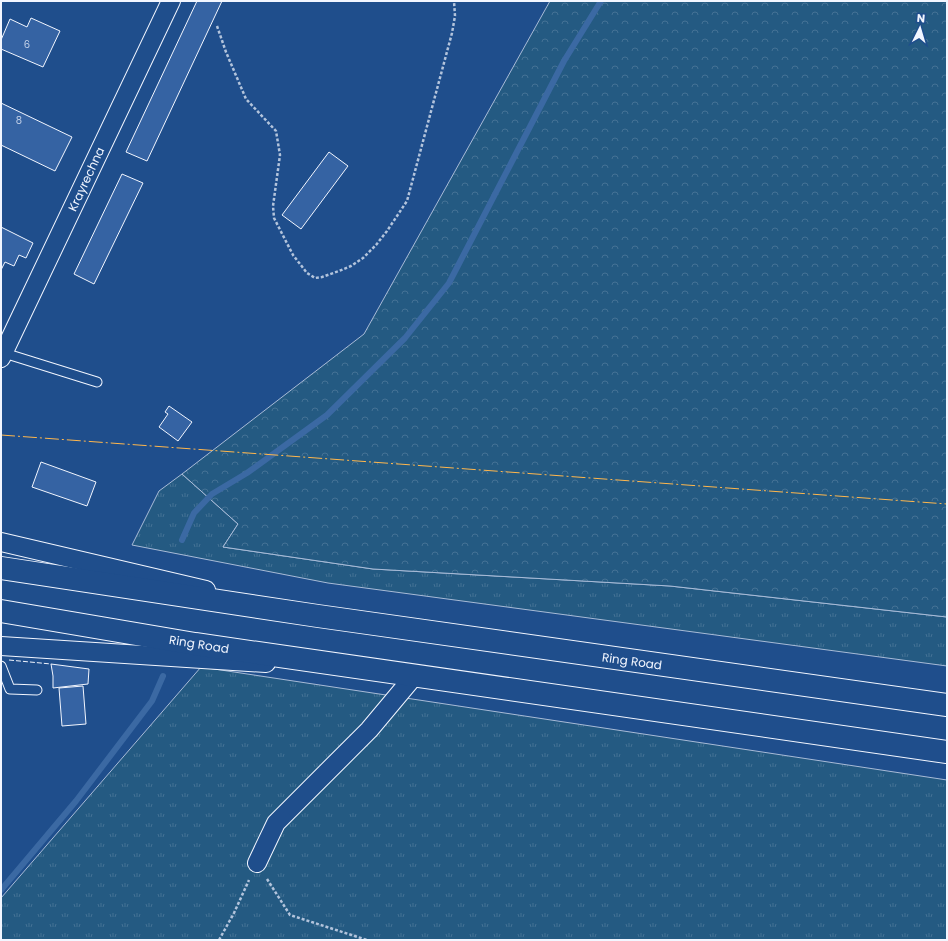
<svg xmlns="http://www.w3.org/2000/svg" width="948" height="941" font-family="Poppins,sans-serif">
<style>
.grass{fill:url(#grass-tufts);stroke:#a8bbd7}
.forest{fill:url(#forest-crowns);stroke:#a8bbd7}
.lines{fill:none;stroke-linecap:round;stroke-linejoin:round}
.stream{stroke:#3b69a3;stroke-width:6}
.building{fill:#3563a3;stroke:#f2f6ff}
.service-casing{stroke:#f2f6ff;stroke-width:11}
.minor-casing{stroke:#f2f6ff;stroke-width:20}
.trunk-casing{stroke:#f2f6ff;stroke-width:24}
.path{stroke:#b3c4dc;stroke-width:2.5;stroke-dasharray:3 2;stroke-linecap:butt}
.service{stroke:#1f4e8c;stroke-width:9}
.minor{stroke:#1f4e8c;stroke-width:18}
.trunk{stroke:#1f4e8c;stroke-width:22}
.fence{stroke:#f2f6ff;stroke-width:1;stroke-dasharray:5 2;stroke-linecap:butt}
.power{stroke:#ffb74d;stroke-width:1;stroke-dasharray:14 3 2 3;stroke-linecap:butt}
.labels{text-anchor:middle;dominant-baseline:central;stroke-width:3;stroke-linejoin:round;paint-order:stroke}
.number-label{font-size:10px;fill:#c3d1e8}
.street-label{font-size:12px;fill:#f2f6ff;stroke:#1f4e8c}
</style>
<defs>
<pattern id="grass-tufts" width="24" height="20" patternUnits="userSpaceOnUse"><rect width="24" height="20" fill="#245a82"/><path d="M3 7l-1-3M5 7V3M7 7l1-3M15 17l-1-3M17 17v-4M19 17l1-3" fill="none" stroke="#447295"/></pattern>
<pattern id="forest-crowns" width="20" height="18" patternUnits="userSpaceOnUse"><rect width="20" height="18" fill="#245a82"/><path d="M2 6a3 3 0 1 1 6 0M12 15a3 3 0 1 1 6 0" fill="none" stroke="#447295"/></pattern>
</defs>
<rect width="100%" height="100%" fill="#1f4e8c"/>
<path class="grass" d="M182,474l56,50 -15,23 150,22 297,17 277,31v49l-619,-83 -196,-38 27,-54z
M201,667l746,113v160h-946v-42z"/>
<path class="forest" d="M550,1h397v616l-277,-31 -297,-17 -150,-22 15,-23 -56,-50 182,-140z"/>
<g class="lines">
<path class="stream" d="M182,540l12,-27 18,-19 35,-21 80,-58 78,-77 44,-55 115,-222 37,-60
M1,890l75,-89 76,-100 11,-25"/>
</g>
<path class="building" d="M197,1h25l-75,160 -21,-9z
M31,18l29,13 -17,36 -42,-18v-9l9,-21 17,8z
M1,103l71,34 -17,34 -54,-26z
M329,152l19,14 -47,63 -19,-14z
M122,174l21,9 -49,101 -20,-10z
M1,227l32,16 -7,15 -7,-3 -5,11 -9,-4 -4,8z
M169,406l23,16 -14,19 -19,-14 9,-13 -3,-2z
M41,462l55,20 -9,24 -55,-19z
M51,664l38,5 -1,15 -35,4v-12z
M83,686l3,38 -24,2 -3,-38z"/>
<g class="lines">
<defs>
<path id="service" d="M4,353l93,29
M1,666l9,23 27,1"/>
<path id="minor" d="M1,358l170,-357
M1,542l205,48
M1,646l265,17
M257,863l19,-40 93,-93 46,-55"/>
<path id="trunk" d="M1,568l317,48 629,89
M1,611l194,33 752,108"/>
</defs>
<use href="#service" class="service-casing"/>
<use href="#minor" class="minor-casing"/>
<use href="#trunk" class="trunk-casing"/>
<path class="path" d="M217,26l9,26 20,47 30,32 4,24 -7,51 1,12 19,37 14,18 8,5 7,-1 17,-6 12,-5 12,-8 13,-13 11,-14 20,-30 45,-168 3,-17 -1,-15
M267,879l23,36 77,25
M219,940l15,-27 15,-33"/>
<use href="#service" class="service"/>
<use href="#minor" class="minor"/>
<use href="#trunk" class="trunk"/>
<path class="fence" d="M9,660l42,4"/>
<path class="power" d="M1,435l946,69"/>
</g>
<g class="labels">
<g class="number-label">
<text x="27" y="44">6</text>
<text x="19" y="120">8</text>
</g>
<g class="street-label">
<text transform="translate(86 179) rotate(-65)">Krayrechna</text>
<text transform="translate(199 644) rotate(9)">Ring Road</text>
<text transform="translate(632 661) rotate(8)">Ring Road</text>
</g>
</g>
<rect width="948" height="941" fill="none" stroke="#f2f6ff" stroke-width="4"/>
<g transform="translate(920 28) rotate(5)" stroke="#1f4e8c" stroke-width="3" paint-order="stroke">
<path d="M0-3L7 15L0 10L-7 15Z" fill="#f2f6ff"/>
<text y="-6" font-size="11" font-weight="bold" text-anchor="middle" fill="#f2f6ff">N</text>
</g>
</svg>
